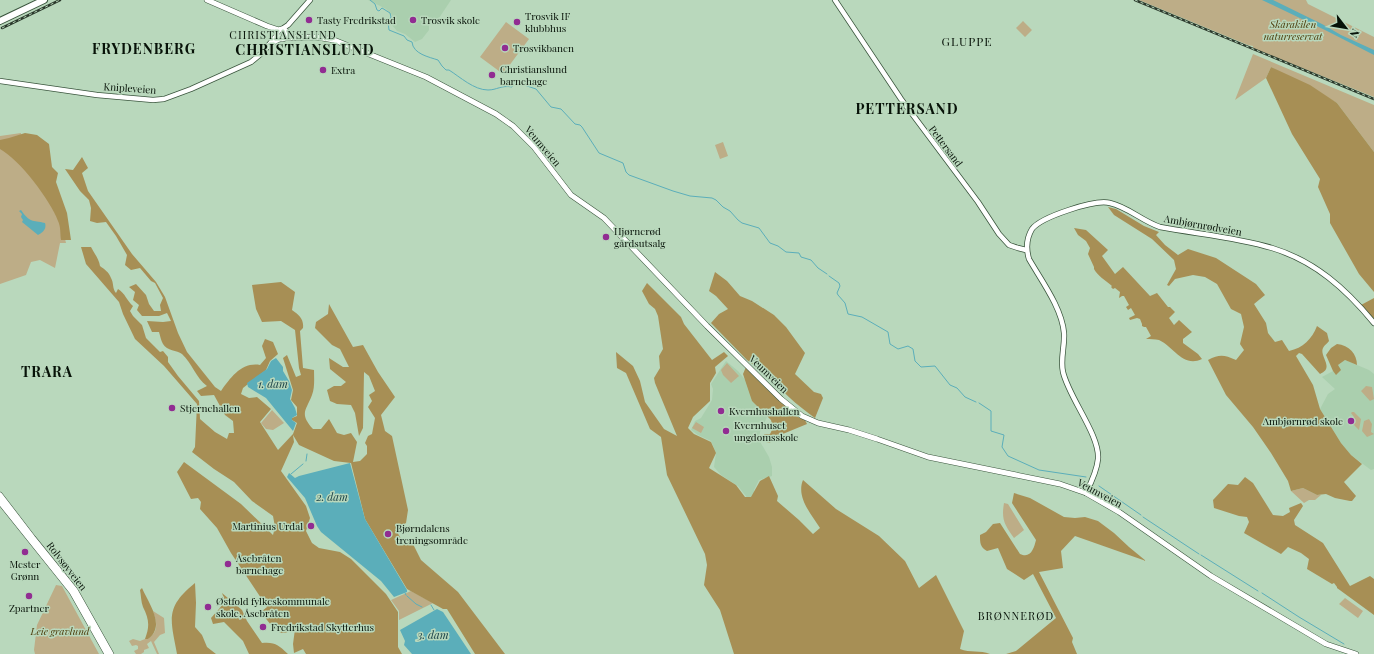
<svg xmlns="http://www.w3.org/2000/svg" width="1374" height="654" font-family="'Playfair Display',serif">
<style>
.built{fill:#aacfae}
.green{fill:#bdad87}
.forest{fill:#a78f55}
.water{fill:#5baeba}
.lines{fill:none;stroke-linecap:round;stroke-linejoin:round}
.stream{stroke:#5baeba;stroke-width:1}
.secondary-casing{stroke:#3a553d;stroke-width:6}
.primary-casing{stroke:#3a553d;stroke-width:6}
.highway-casing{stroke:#3a553d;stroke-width:8}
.secondary{stroke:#fff;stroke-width:4.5}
.primary{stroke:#fff;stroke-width:5}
.highway{stroke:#fff;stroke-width:6}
.rail-casing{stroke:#2b392c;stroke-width:2.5}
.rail{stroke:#b9d8bc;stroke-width:1;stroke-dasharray:3;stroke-linecap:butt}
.poi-dot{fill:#912c92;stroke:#b9d8bc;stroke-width:1.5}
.labels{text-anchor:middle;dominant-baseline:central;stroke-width:3;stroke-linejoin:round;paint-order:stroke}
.poi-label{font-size:10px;fill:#071208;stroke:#b9d8bc;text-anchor:start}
.park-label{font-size:10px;font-style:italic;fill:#4c3b0a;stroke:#b9d8bc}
.street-label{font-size:10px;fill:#071208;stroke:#b9d8bc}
.neighbourhood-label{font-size:11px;letter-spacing:1px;fill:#071208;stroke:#b9d8bc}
.water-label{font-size:11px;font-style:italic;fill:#1d444a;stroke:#b9d8bc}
.quarter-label{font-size:12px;letter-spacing:1px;fill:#071208;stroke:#b9d8bc}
.district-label{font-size:14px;font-weight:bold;letter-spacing:1px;fill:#071208;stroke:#b9d8bc}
</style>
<rect width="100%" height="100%" fill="#b9d8bc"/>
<path class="built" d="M368,0h83l-12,18 -10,4v8l-7,9 -7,3 -10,-8 -8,-3 -5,-6v-10l-6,-6z
M1345,360l24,10 5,4v95l-3,1 -20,-15 -10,-12 -21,-34 8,-15 7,-5 -13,-12 11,-6 3,3 2,-9z
M726,361l12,10 9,11 5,19 15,16 -7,15 -1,8 10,17 3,10v9l-13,4 -5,10v5l-5,5 -11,-14 -17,-11 -7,-8 2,-14 -5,-12 -13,-6 -7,-5 4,-9 6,-3 11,-18 1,-11 -2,-5z"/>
<path class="green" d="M1139,0h167l2,4 66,33v60l-121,-49v-2l-5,-1z
M1023,21l9,9 -7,7 -9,-9z
M506,22l23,17 -26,35 -23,-17z
M1253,54l121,51v47l-37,-49 -66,-36 -5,11 -31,22z
M21,133l-1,13 37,59 9,38h-6l-5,25 -15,-8 -9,2 -5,13 -26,9v-148z
M723,142l5,14 -8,3 -5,-14z
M727,363l12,13 -8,7 -8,-8 -2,-5z
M1366,386l6,1 2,12 -4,2 -9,-10z
M272,410l12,13 -11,7 -7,-1 -5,-6z
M1352,412h2l7,7 -2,11 -5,-5v-8l-3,-4z
M1369,419l3,5 -1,8 3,2 -7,3 -5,-6 2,-10z
M696,422l8,5 -3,6 -9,-5z
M1303,488l14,7h4l-6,5h-6l-5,3 -13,-12z
M1004,503l4,1 16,26 -10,8c-9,-13 -13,-18 -10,-35z
M56,585l6,1 37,68h-64l-1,-4 3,-25z
M411,591l22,12 -34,17v-9l-8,-11z
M1345,598l18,13 -5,7 -19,-14z
M153,611l11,7 1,15 -5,2 -6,7 5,12h-2l-6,-13 -4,3 2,4 -5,2v2l-3,2h-5l-2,-3 4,-2v-3l-2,-1 -4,1 -3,-5 4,-2 7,2 5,-2h3c11,-8 9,-16 5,-28z"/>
<path class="forest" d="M1271,67l39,18 27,18 37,49v140l-15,-18 -29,-51v-9l-12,-27 2,-8 -28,-45 -26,-56z
M25,133l12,2 12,9 3,23 6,6 -2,9 11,31 4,27h-10c-1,-6 0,-13 -3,-19 -8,-21 -38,-61 -58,-72v-9l9,-2z
M82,157l6,11 -6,5 6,18 44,63 24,28 9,15 13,36 9,19 28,35 6,4c10,-14 21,-29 39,-26l6,-7 -4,-12 3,-7 8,3 5,12 -8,7 -4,9 -23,18 -2,6 8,4 8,-1 14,12 -11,13 18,28 15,-16 4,-11 -5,-3v-2l5,-2v-9l-6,-7 2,-10 -10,-32 4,-3 9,22 5,-2 -2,-7 -4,-38 -14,-9 -19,1 -6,-13 -4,-24 29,-3 14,10 -3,18c7,5 12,9 11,18l-3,3 3,37 11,2c0,8 1,17 -2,25 -6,16 -13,18 1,34h8l8,-10 8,14 7,2 7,-2 6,9 -4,20 7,-1 7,-7v-8l-2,-3 3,-7 4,-2 3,-16 -7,-11 4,-6 -3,-6 6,-4 -6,-15 -5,-4 -1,56 -4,8 -4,-23 -4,-8 -14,-1 -7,-3 -3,-11 7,-4h7l5,-4 -16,-13 -1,-11 14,9h6l-9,-18 -8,-4 -17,-17 1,-6 12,-8 1,-10 24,43 10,-2 15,27 17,25 -14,18 4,16 7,5 16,74 -2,13 -11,6 7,11 11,4 8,16 37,32 47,62h-30l-28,-45h-4l-36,-20 -42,-70 -14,-56 -17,-2 -35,-16 -6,-10 1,7 -13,29 25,35 4,12 -4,13 6,12 7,5 21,4 11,7 35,35 12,18v35l4,7h-96l-3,-5 -9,4 -1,-9 2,-15c-4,1 -8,4 -12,4 -7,1 -18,-16 -22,-21l6,-5 -36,-54 -14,-25 -17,-19 1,-7 -3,-4 -7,1 -14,-27 7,-10 57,42 32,31 2,-8 -2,-11 -21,-15 -18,-19 -20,-13 -22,-17 3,-5 2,-43 -33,-38 -29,-27 -12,-25 -4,-12 -33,-38 -5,-17h10c3,6 8,12 9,19 4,3 9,6 11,12 3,5 1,10 5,15l2,-4c7,4 9,12 15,17l-3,5 3,5 9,9 4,13 14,14 3,-1 5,6v5l10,14 21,25 1,18 15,13 12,7 2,-6h5l-1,-12 -8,-6 -11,-20 -13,1 -4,-5 10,-5c-11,-8 -15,-23 -25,-32 -5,-4 -15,-3 -19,-10 -2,-3 -3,-9 -4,-12h-7l-5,-11 16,1 8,-1 -4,-8 -8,3h-17l-5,-6 2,-5 -6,-5 2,-8 -6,-5 7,-3 10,11 3,9 5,7h7l-1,-6 3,-7 -8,-15 -4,-2 -11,-13 -9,2 -6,-5 2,-10 -11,-19 -10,-14 -9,1 -7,-2 1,-13 -2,-8 -9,-9 -15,-22 8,1z
M1108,207l8,2 28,17 15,6 -3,3 9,10 13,10 10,-6 28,9 40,26 9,11 -11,9 12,19 2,10 7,9 7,-2 7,11c14,-3 23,-12 28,-25l10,7 2,8c-1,2 -5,4 -6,7 -4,8 12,20 -3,26l-18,-20 -3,-1 -3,3 17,29 7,24 21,34 10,12 11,9 -18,18 12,14 -4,5h-2l-15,-3 -9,-4 -9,1 -14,-7 -12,3 -3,-10 -17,-28 -18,-26 -27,-32 -18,-35c12,-6 16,-5 28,0l8,-10 -4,-6 4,-17 -3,-13 -10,-5 -14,-25 -12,-7 -12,-2 -18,4 -6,7 -2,-1 9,-16 -2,-9 -22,-21 -38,-24z
M1074,228l12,2 22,20 -6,6 13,18 8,-7 27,29 7,-3 11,14h2l5,5 -6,6 5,7 5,-5 13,12 -9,7v4l15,11 4,5c-19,9 -28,-12 -43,-19 -4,-1 -9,-1 -13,-1l5,-3 -5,-9h-2l-2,-1v-2l-2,-5 -3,-1 -7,2 -1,-2 6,-3 -4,-7 -3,2 -2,-3 3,-2 -5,-9h-2l-3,2 1,-6 -5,-4 -2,1 -2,-2 1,-1c-6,-5 -15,-11 -18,-17v-2l-6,-13 2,-6 -4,-7 -8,-6z
M715,272l12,9 13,15 12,5 22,14 12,12 19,26 -10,21 19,18 7,2 2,4 -8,20c-18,-13 -36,-28 -49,-47l-3,1 -16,-12 -36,-37 8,-9 9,-5 -12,-13 -7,-5z
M647,283l34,34 3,7 28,36 12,-8 4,4 -13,11 1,6 -6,10v18l-17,16 -5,11 6,6 17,8 5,11 -7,15 27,17 9,12h6l9,-16 9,-5 9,20 -1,5 22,19 14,14 7,-6c-9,-14 -24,-31 -17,-48l33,29 43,27 26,25 14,27 17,-13 28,56 -4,18c10,4 20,1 30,5h-256l-14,-44 -16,-25 3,-20 -2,-11 -38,-79 -6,-38 -11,-8 -24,-56 -9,-5 -1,-16 17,14 7,15 5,21 19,27 13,7 -22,-53 -1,-5 6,-10 -1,-12 4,-7 -5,-33 -3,-7 -6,-5 -7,-13z
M1374,298v21l-13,-14z
M1337,344c12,1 20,10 20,21l-12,-5 -7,5 3,5 -5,5 -3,-4 -7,-16 5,-7z
M746,367l38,37 7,10 14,6 2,4 -34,14 -3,5 -4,-1 -2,-8h6l3,-6 -2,-8 -19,-19 -9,-27z
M1245,477l8,6 20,32 10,1 7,-4 -1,-4 12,-5 2,3 -9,14 1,5 28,18 27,43 20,-10 4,3v36l-37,-27v-1l-3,-4 -2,1 -25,-15 2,-10 -8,-6 -13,-6 -7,7 -37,-21 5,-11 -2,-5 -8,-1 -25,-8 -1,-8 15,-16 10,1z
M1014,493l16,5 34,19 11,1 10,-1 13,4 16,12 15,14 17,14 -71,-25 -14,15 2,17 -24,4 34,66 -1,4 5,12h-71l10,-3 40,-33 -23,-44 -9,6 -17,-11 -9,-21 -11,3c-7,-4 -7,-8 -7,-16l6,-3 7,-8 7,-1 20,31c11,5 14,-6 16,-14l-24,-37z
M195,583l1,20 -1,24 7,8 5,12 9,7h-39c-6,-34 -13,-46 18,-71z
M142,588c7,16 24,38 6,51h-3c5,-13 4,-20 -2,-32 -2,-5 -2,-12 -3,-17z
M222,593l20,17 5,11 15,22c14,-1 16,2 26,11h-39l-6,-13 -19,-19 -11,2 -2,-6 8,-9 6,-8z"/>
<path class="water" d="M1262,0h11l49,24 19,11 33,15v5l-47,-24z
M21,210c9,13 11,10 24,13 2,6 -3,10 -7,12l-16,-13 1,-2 -2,-3 1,-3 -3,-3z
M276,358l7,9v4l6,10 3,9 -2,9 5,9 2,7 -5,3v2l4,3 -3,8 -27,-33 -18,-11 -1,-4 20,-14 4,-8z
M350,463l15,56 42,71v2l-13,5 -13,-16 -60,-49 -4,-6 -12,-28 -18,-21 2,-4 6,5 4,-2z
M437,609l6,3 28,42h-59l-8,-9 1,-4 -5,-11z"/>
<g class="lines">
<path class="stream" d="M370,0l5,4 2,6 2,1 3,-3 8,5 1,4 -3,5 1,8 15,6 3,4 5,2c1,12 17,15 26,18l4,6 4,4h3c11,7 25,20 39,20 9,0 13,-5 24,-3l3,-5 21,7 15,18 10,2 14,15 5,1 2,2 17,26 24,10 3,9 3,3 44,16 17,5 22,2 4,2 7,7 7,4 8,9 4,3 17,5 11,15 8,3 8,6 13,1 2,4 10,3 7,8 9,6
M829,276l10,7 1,3 -3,7 1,2 7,8 3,11 14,3 26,15 2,12 8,5 10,-3 5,3 2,12 6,6 14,-1 15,19 7,3 8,9 11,5
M979,403l12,8v20l13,4 -2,12 6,9 31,14 47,7
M306,461l1,-7
M291,474l12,-10
M1099,486l42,29
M1143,517l56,37
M1201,555l57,36
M405,593l1,2
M1262,593l37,24 45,27
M407,596l9,8 6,3
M431,605l3,5"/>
<defs>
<path id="secondary" d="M835,0l66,99 77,103 21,32 10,11 9,3 8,2
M282,29l6,-4 22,-25
M272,43l8,-4
M0,81l97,14 56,5 11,-1 27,-10 60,-27 12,-10 14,-17
M1086,493c5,-10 11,-22 12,-34 2,-24 -29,-61 -35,-87 -3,-13 2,-26 1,-39 -2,-25 -23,-53 -35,-74 -3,-10 -3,-20 3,-30 9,-12 63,-30 78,-26 18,4 32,18 50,24 37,7 76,10 112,21 43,13 74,41 102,75"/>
<path id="primary" d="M207,0l60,26 12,4
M277 34a5 5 0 1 1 10 0a5 5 0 1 1-10 0Z
M285,38l31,-1 18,3 92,37 70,37 17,12 21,21 37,48 33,23 103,108 74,73 21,17 16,7 31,7 28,9 51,18 132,27 26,9 33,19 92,64 115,68 30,10
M0,495l33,43 42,52 36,64
M0,502l72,90 35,62"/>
<path id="highway" d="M0,21l44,-21"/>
</defs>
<use href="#secondary" class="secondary-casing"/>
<use href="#primary" class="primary-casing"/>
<use href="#highway" class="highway-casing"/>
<use href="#secondary" class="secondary"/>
<use href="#primary" class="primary"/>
<use href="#highway" class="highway"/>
<defs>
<path id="rail" d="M1135,0l239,99
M2,28l58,-28"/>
</defs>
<use href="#rail" class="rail-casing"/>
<use href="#rail" class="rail"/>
</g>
<g class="poi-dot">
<circle cx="309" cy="20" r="4"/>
<circle cx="413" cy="20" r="4"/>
<circle cx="517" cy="22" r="4"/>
<circle cx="505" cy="48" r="4"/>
<circle cx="323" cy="70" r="4"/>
<circle cx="492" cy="75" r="4"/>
<circle cx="606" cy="237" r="4"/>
<circle cx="172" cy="408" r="4"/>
<circle cx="721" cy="411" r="4"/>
<circle cx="1351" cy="421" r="4"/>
<circle cx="726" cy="431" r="4"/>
<circle cx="311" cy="526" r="4"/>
<circle cx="388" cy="534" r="4"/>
<circle cx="25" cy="552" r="4"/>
<circle cx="228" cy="564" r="4"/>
<circle cx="29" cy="596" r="4"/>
<circle cx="208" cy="607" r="4"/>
<circle cx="263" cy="627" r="4"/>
</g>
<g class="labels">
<g class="poi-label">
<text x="525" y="16">Trosvik IF<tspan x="525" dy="12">klubbhus</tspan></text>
<text x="317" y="20">Tasty Fredrikstad</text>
<text x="421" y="20">Trosvik skole</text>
<text x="513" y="48">Trosvikbanen</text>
<text x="500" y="69">Christianslund<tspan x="500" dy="12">barnehage</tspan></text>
<text x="331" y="70">Extra</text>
<text x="614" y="231">Hjørnerød<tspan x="614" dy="12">gårdsutsalg</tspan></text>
<text x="180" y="408">Stjernehallen</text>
<text x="729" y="411">Kvernhushallen</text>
<text x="1343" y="421" text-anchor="end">Ambjørnrød skole</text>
<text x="734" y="425">Kvernhuset<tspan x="734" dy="12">ungdomsskole</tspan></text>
<text x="303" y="526" text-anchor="end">Martinius Urdal</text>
<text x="396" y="528">Bjørndalens<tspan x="396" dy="12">treningsområde</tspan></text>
<text x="236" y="558">Åsebråten<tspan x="236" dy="12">barnehage</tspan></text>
<text x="25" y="564" text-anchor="middle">Mester<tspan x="25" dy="12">Grønn</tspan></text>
<text x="216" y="601">Østfold fylkeskommunale<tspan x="216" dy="12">skole, Åsebråten</tspan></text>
<text x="29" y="608" text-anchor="middle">Zpartner</text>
<text x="271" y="627">Fredrikstad Skytterhus</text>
</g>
<g class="park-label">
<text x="1293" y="24">Skårakilen<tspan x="1293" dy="12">naturreservat</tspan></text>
<text x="60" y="631">Leie gravlund</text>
</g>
<g class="street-label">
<text transform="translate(130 88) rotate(4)">Knipleveien</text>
<text transform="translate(543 146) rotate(50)">Veumveien</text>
<text transform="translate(946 146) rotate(53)">Pettersand</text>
<text transform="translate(1203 225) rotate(10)">Ambjørnrødveien</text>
<text transform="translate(769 374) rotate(44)">Veumveien</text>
<text transform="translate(1100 493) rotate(28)">Veumveien</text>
<text transform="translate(67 566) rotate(52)">Rolvsøyveien</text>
</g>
<g class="neighbourhood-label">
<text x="283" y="34">CHRISTIANSLUND</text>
<text x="1016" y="615">BRØNNERØD</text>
</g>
<g class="water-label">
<text x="273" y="383">1. dam</text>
<text x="332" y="496">2. dam</text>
<text x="433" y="634">3. dam</text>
</g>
<g class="quarter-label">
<text x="967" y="41">GLUPPE</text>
</g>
<g class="district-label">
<text x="144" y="48">FRYDENBERG</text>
<text x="305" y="49">CHRISTIANSLUND</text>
<text x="907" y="108">PETTERSAND</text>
<text x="47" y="371">TRARA</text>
</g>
</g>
<g transform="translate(1346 28) rotate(121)" stroke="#b9d8bc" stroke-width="3" paint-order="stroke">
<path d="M0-3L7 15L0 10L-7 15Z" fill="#071208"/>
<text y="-6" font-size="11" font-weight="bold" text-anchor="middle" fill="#071208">N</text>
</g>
</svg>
